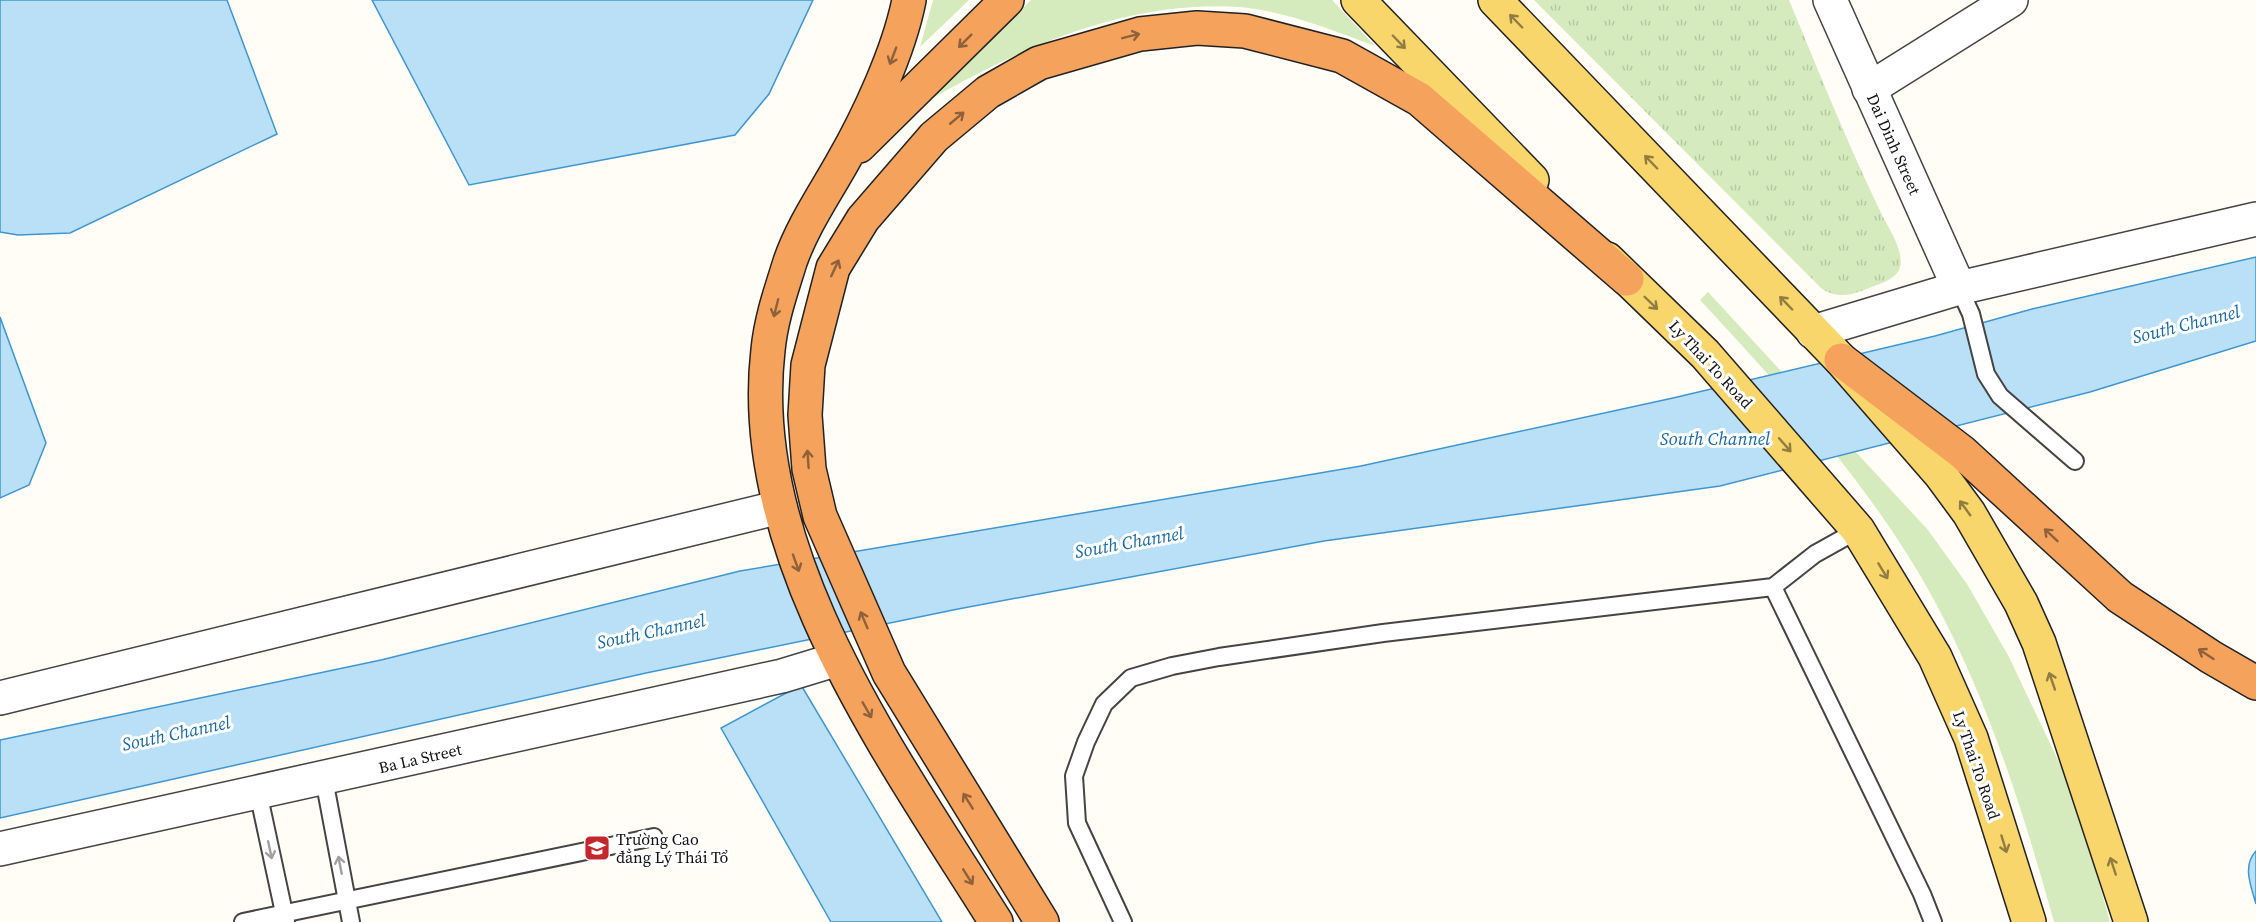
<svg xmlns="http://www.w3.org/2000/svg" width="2256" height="922" font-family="'Source Serif 4',serif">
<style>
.grass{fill:#d5ebbd}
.park{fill:url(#park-tufts)}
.water{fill:#b9e0f7;stroke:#3f96cf;stroke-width:1.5}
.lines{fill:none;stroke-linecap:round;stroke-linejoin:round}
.service-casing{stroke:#444;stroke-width:20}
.minor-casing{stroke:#444;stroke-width:36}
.tertiary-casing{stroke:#444;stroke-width:36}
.primary-casing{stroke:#222;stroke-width:36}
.motorway-casing{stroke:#222;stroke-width:36}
.service{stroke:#fff;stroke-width:16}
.minor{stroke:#fff;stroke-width:33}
.tertiary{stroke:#fff;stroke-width:33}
.primary{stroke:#f9d66b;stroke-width:33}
.motorway{stroke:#f5a25d;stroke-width:33}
.oneway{stroke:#917d42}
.oneway2{stroke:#8e613b}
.oneway3{stroke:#a0a0a0}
.labels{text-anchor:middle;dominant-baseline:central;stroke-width:6;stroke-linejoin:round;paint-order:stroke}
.street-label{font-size:16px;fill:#111;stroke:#fff}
.poi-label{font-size:16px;fill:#111;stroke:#fff;text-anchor:start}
.water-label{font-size:18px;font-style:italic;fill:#1768a6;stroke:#fff}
</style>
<defs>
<pattern id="park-tufts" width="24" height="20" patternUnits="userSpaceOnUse" patternTransform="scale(1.5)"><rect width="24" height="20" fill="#d5ebbd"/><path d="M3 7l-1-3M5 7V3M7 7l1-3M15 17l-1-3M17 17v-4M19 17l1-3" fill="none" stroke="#b6c8a1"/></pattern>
</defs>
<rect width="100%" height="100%" fill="#fffdf5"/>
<path class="grass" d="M933,0h36l-49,47z
M1031,0h301l43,46c-43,-16 -89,-35 -136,-39 -110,-7 -216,39 -310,93z
M1708,292l220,238 39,54 42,73 65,137 36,128h-56c-31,-111 -65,-220 -120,-322 -59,-109 -150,-210 -234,-300z"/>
<path class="park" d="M1534,0h255c30,72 59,145 93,215 7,14 24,38 17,55 -4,10 -25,16 -35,20 -16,6 -29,8 -43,-2z"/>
<path class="water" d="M0,0h227l50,134 -207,99 -52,2 -18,-3z
M372,0h441l-44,94 -34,41 -266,50z
M2256,257v84l-166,51 -370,94 -396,55 -366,68 -312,64 -646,145v-78l381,-80 359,-89 621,-105 312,-68 262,-62 97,-27z
M0,317l46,126 -17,42 -29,13z
M801,685l141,237h-111l-110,-194z
M2256,851v53c-5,-18 -14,-38 0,-53z"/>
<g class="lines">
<defs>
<path id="service" d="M1959,288l12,26 15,60 14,22 75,65
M1773,587l149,307 11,28
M324,779l27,143
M258,792l28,130
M243,922l411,-85
M1123,922l-46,-99 -3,-47 12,-34 18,-38 27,-26 41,-12 47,-9 164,-24 390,-46 42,-33 43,-24"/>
<path id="minor" d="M1869,89l142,-89
M0,698l780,-191"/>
<path id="tertiary" d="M1830,0l129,288
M1813,332l146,-44 297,-69
M0,849l782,-173 56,-17"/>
<path id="primary" d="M1358,0l174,180
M1495,0l346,360 100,115 28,38 52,90 18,40 92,279
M1607,259l98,95 153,176 77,127 36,81 58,184"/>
<path id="motorway" d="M909,0c-10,51 -41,118 -67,163 -18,32 -40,64 -52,99 -9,29 -19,57 -22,88 -24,205 125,407 228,572
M859,146l148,-146
M1841,360l121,92 158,145 91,60 45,26
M1042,922l-153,-249 -69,-157 -11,-47 -4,-54 3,-50 25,-97 30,-49 71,-82 54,-45 51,-29 101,-29 57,-6 48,3 97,25 77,43 208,180"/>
</defs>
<use href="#service" class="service-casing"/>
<use href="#minor" class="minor-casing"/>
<use href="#tertiary" class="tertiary-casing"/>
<use href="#primary" class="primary-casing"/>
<use href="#motorway" class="motorway-casing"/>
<use href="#service" class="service"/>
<use href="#minor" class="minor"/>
<use href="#tertiary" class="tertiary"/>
<use href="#primary" class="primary"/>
<use href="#motorway" class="motorway"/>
</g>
<defs><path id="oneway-shaft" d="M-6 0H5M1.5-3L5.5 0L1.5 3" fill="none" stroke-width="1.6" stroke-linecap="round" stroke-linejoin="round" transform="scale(1.5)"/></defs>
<g class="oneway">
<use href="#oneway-shaft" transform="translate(1516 21) rotate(-134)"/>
<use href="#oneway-shaft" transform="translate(1399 42) rotate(46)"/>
<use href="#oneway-shaft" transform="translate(1651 162) rotate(-134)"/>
<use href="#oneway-shaft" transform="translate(1651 303) rotate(44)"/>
<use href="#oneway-shaft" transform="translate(1786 303) rotate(-134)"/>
<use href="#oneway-shaft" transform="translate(1785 445) rotate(49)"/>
<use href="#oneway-shaft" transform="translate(1965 508) rotate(-126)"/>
<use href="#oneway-shaft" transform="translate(1883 571) rotate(59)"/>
<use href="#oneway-shaft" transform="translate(2052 681) rotate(-109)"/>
<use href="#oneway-shaft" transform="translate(2004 844) rotate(73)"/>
<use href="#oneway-shaft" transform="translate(2113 866) rotate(-108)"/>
</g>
<g class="oneway2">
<use href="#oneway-shaft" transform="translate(1131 36) rotate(-14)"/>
<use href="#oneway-shaft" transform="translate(965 41) rotate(135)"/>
<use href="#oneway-shaft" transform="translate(893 56) rotate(111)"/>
<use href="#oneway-shaft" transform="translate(957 118) rotate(-40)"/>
<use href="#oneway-shaft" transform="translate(835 268) rotate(-65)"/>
<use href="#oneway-shaft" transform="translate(776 308) rotate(104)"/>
<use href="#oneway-shaft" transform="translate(808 459) rotate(-94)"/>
<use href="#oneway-shaft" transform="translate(2051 535) rotate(-137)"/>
<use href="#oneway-shaft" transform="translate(796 563) rotate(70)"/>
<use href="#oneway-shaft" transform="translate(864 620) rotate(-113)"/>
<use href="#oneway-shaft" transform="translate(2206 654) rotate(-147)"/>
<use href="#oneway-shaft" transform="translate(867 710) rotate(60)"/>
<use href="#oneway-shaft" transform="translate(968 801) rotate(-122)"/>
<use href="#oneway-shaft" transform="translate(968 877) rotate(58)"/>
</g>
<g class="oneway3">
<use href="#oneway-shaft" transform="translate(270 850) rotate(78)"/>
<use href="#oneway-shaft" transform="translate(340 865) rotate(-101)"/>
</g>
<defs>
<symbol id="university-square" viewBox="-11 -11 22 22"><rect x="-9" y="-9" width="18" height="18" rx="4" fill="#c4262e" stroke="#fff"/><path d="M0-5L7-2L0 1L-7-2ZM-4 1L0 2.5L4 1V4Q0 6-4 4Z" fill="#fff"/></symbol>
</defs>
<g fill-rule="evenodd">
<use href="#university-square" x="582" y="833" width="30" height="30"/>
</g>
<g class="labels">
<g class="street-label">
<text transform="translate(1894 144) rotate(66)">Dai Dinh Street</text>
<text transform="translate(1711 364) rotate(47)">Ly Thai To Road</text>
<text transform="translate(420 758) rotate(-13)">Ba La Street</text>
<text transform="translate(1977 765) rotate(71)">Ly Thai To Road</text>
</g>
<g class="poi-label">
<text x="616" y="839">Trường Cao<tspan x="616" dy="18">đẳng Lý Thái Tổ</tspan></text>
</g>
<g class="water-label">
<text transform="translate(2186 324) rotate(-14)">South Channel</text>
<text x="1715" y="438">South Channel</text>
<text transform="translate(1129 542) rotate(-10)">South Channel</text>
<text transform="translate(651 631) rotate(-12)">South Channel</text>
<text transform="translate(176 733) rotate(-12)">South Channel</text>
</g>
</g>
</svg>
